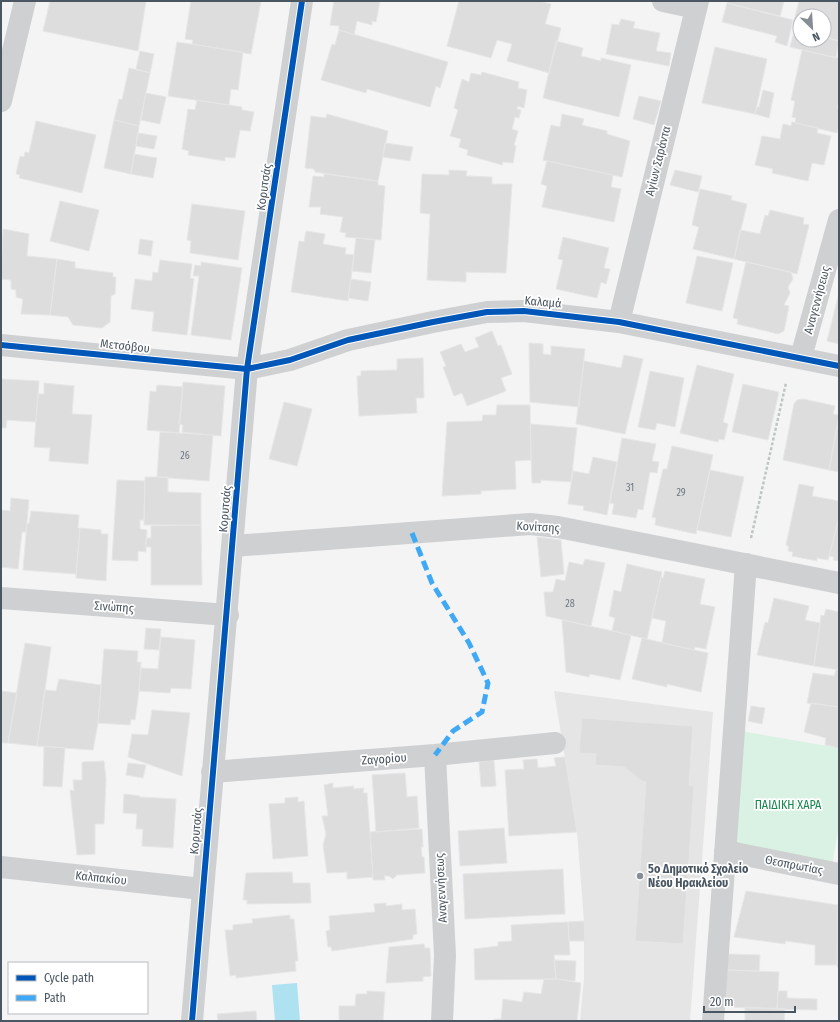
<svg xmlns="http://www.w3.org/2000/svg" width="840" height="1022" font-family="'Fira Sans Condensed',sans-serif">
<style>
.education{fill:#e6e5e6}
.green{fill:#d9f2e3}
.water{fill:#aee2f0}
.building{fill:#ddddde;stroke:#e5e6e7}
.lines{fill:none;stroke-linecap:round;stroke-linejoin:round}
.path{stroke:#bcc7c4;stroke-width:2.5;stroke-dasharray:3 2;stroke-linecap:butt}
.street{stroke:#ced0d2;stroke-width:22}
.quiet{stroke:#3fa9f5;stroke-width:5;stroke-dasharray:10 5;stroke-linecap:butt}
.cycleway-casing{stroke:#fff;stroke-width:8}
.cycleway{stroke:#0057b8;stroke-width:6}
.poi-dot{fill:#868d94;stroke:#fff;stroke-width:1.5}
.labels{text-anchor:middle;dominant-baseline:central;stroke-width:3.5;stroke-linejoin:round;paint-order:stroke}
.number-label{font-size:10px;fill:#707881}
.street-label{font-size:12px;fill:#4a5661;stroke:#fff}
.park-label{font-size:12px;fill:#17864f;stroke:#fff}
.poi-label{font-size:12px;font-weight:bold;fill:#4a5661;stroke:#fff;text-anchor:start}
</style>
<rect width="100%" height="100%" fill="#f4f4f4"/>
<path class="education" d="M554,691l159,21 -23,309h-110l4,-42v-58l-7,-89z"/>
<path class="green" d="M741,731l98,17v76l-7,42 -99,-18z"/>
<path class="water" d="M297,983l3,38h-25l-3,-36z"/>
<path class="building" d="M50,1h96l-8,50 -95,-20z
M191,1h70l-10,53 -59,-10 1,-4 -8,-1z
M334,1h46l-4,21 -4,-1v4l-15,-4 -3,14 -15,-5v-4l-9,-1z
M459,1h80l12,3 -6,20 16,4 -12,45 -42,-12 5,-17 -15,-4 -6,18 -44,-12z
M728,1h56l-4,15 -53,-13z
M799,1h40v40l-15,-4v-21h-24v14l-5,-1 1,-4h-3z
M727,3l66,17 -6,26 -12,-4 2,-6 -55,-14z
M621,19l14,3 -2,6 27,5 -4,18 15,2 -2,13 -63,-12 6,-30 7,1z
M795,29l5,1v10h24v-3l15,4 -3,17 -46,-11z
M339,30l109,32 -8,26 -4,-2 -6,21 -63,-18 -1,4 -45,-13 11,-36 3,1z
M556,41l27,7 -2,8 20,5v-3l30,7 -12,52 -76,-19z
M177,42l66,10 -5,38 -7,-1 -2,16 -61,-9z
M715,47l52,12 -12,55 -53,-11z
M802,50l37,8v41l-2,9 2,1v15l-2,9 -42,-10 1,-5 -4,-1 3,-16 -4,-1z
M140,51l14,3 -4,19 -14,-4z
M129,68l21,5 -11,53 -25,-6 5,-21 3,1z
M482,72l37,10 -1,6 9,2 -3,18 -6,-2 -1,3 4,1 -2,8 -4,-1 -3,12 6,2 -4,14 2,1 -3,17 -10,-1 -1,3 -35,-10 1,-5 -9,-3 2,-8 -11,-3 8,-26 -4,-2 8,-29 7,3 2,-9 10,2z
M763,90l11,3 -5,25 -14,-4 2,-7h2z
M146,93l20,4 -6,27 -19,-4z
M639,96l22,5 -7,24 -21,-6z
M197,100l45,7v3l12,2 -4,19 -10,-1 -5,28 -10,-1v4l-37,-6 1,-4 -7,-2 6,-40 7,1z
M327,114l61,17 -10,50 -63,-9 -1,-3 -9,-1 6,-52 15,2z
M562,114l22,5 -2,6 25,6v3l23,7 -8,36 -79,-17 8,-35 9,2z
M114,120l25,6 -8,48 -27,-6z
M36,121l60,14 -14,58 -63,-15 1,-3 -4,-1 4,-18 4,1 1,-5 4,1z
M792,122l26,6 -1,5 14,3 -7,29 -12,-2 -4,18 -36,-8 1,-4 -18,-4 7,-29 18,3 3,-15 8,2z
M138,133l19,3 -3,13 -18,-3z
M385,143l28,4 -3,14 -27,-4z
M134,154l23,4 -4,20 -22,-4z
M547,161l66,14 -2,12 10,2 -7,33 -72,-15 5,-21 -6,-2z
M449,170l18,1 -1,5 26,1v7h20l-6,89 -40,-1v10l-39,-2 3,-66 -10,-1 2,-39 27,1z
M675,170l27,6 -4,16 -28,-7z
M324,174l54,7v4l7,1 -4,54 -36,-3 1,-4 -6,-1 3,-15 -23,-3 1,-7h-12l4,-31 11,1z
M700,189l32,7 -1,4 16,4 -13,55 -41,-10 6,-22 -7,-2z
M60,201l39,9 -10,41 -39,-10z
M192,204l53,7 -7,49 -48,-7 1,-12 -4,-1z
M770,210l34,8 -1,6 6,1 -12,49 -63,-15 6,-29 20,4 5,-19 3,1z
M3,229l26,5 -2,22 30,3 -7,56 -29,-1 2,-15 -7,-2v-7l-5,-1v-9l-10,-1z
M306,231l19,3 -2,10 23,4 -1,6 9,1 -6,46 -57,-9 8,-51 5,1z
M563,237l46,11 -5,20 6,1 -4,15 -5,-2 -4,16 -41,-9 7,-29 -5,-1z
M356,238l19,2 -4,33 -19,-2z
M140,239l13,2 -2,15 -13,-2z
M697,256l36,7 -11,48 -36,-8z
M57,259l18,3v6l38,5v4h3l-1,17 -4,2 -1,26 -8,6 -29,-3 -5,-8 -18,-2z
M160,260l32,4 -2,14 4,1 -7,56 -35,-4 2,-19 -23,-3 4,-30 17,2 1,-9 5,1z
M201,262l41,6 -11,72 -40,-5 8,-59h-6l2,-11 6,1z
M746,262l45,10 2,7 -5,8 2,6 -6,12 5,1 -5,25 -6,3 -41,-10 1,-5 -5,-1z
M351,279l20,3 -3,19 -20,-3z
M839,293v51l-12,-3z
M492,331l6,15 3,-1 11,29 -11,4 5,13 -39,15 -5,-13 -8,3 -11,-29 3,-1 -6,-14 21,-8 4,8 14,-5 -4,-9z
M529,343l14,1v10l8,1v-9l34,3 -6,58 -49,-5z
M624,355l19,4 -18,75 -49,-10 8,-63 37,7z
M423,358l1,40h-8l1,15 -58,3 -2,-40h4v-5l36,-1v-11z
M697,365l37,9 -11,48 5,2 -4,16 -5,-1 -1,3 -38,-9z
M650,371l34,7 -9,49 -18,-4 -2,7 -17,-3z
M1,379l38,2 -3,41 -29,-2 -1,8h-5z
M183,382l42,4 -4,50 -39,-4 1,-7 -4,-1z
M44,383l30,3 -2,28 20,1 -4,49 -39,-3 1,-13 -16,-1 4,-53h6z
M743,384l36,8 -11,48 -36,-8z
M157,385l26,2 -4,46 -32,-3 3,-39 6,1z
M803,399l32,7 -2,8 6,1 -10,55 -46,-10 11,-56 3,-4z
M284,402l28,7 -15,57 -28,-7z
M497,405h33l1,55 -16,1 1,28 -35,2v3l-39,2 5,-74 35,-1 1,-6h13z
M839,420v52l-10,-2z
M530,424l47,4 -6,54 -30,-2v3h-9z
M160,432l53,3 -4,46 -52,-4z
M622,438l34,6 -4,17 7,1 -2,11 -7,-1 -7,38 -5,-1 -2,9 -24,-4 2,-10 -4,-1z
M672,446l41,9 -17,79 -41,-9 1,-7 -4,-1 11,-48h4z
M593,457l24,5 -10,53 -24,-5 1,-4 -16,-2 5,-33 16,3z
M710,470l34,7 -13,60 -34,-7z
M145,477h23v15l33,1v32h-57z
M117,480l28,1 -1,39h-4v9l7,1 -1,17v5l-8,-1v10l-26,-1z
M799,484l15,3 -2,9 27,5v17l-11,42 -11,-2v3l-25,-5 1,-4 -5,-1 1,-4 -3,-2z
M11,498l18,2 -3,32h-4l-4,37 -17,-2v-57l9,1z
M31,511l48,4 -1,13h2l-4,46 -53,-4 4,-47 2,1z
M839,518v43l-6,-1 1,-3 -5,-1z
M201,525l1,60h-51v-38h-5v-9h5v-12z
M80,528l21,2v4h7l-2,47 -30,-3z
M537,537l24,3 3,34 -23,3z
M585,559l20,4 -14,63 -45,-10 -2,-24h9l3,-13 9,2 4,-19 14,3z
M627,564l35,8 -15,67 -35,-8 3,-13 -6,-2 5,-26 7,2z
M665,571l40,8 -5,25 15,3 -9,42 -11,-2 -1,3 -32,-7 4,-22 -14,-3 9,-41 2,1z
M774,598l35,8 -4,14 15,3 -6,43 -57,-11 8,-33 3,1z
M826,609l13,3v58l-25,-4 7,-51 3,1z
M562,620l69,15 -11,45 -30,-6 -1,3 -23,-5z
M146,628l15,1 -2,21 -15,-1z
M161,637l34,3 -4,49 -20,-1 -1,5 -31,-2 2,-23 17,1z
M642,638l66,15 -7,39 -34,-8v3l-35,-8z
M25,643l26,4 -14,99 -29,-3z
M104,649l34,2 -1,11h4l-2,29 -4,29 -4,-1 -1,6 -32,-2z
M836,670h3v37l-32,-4 6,-30 21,3z
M59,679l42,6 -3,38 -5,27 -56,-4 8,-56 11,1z
M1,691l16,2 -9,50h-7z
M811,703l28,4v41l-14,-3 1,-7 -22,-6z
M751,706l14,2 -3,16 -14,-3z
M152,710l38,3 -8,63 -54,-19 4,-23 16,1z
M582,718l111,8 -4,59 5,1 -11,158 -48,-3 11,-159h-3l-19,-15 -29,-2 1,-11 -17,-1z
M44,746l21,2 -3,39 -19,-1z
M565,757l12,75 -68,4 -4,-66 19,-1 -1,-9 14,-1 1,9 18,-2 -2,-8z
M494,760l2,26 -15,1 -2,-25z
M104,761l2,18 -2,45h-9v30l-18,1 -7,-65 4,1 -1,-11h9v-18z
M128,763l18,2 -3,13 -17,-3z
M405,773l2,24 10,-1 2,32 -43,4 -4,-57z
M333,783v5l21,-2 -1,3 11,-1 -1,5h4l6,84 -26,2v-7l-20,1 -4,-28 3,-11 -4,-18h6l-4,-31z
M124,794l16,2 -1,1 37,2 -3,49 -31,-2 1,-17h-7l1,-15 -14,-1z
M298,797v5l6,-1 4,55 -35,3 -4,-55 16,-1v-5z
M504,828l3,35 -47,3 -2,-35z
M422,829l1,18h-2l1,10h2l1,16 -28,2 -4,4 -4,-3h-5l1,4h-12l-3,-48z
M563,869l2,45 -100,5 -2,-45z
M292,872l1,11h17l1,20 -64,1v-4h-4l3,-27z
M746,891l92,14 -1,60h-22v-20l-29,-4 -1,3 -51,-7z
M386,903v3l16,-2v6l13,-1 2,25 -4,1v4l-81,12 -1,-4h-3l-2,-16 4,-1 -1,-14 46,-4 -1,-8z
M290,915v4h4l4,42h-3l1,10 -60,7v-3l-6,1 -5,-46h8v-5l20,-2 -1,-4z
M838,916l1,51h-2v-2z
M584,921l1,20h-16l-1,-19z
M568,922l2,33h-16l2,24 -81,1 -1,-31 24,-3v-4l14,-1 -1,-16z
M424,944l1,4h5l1,28 -8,1v4l-37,2 3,-36z
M727,954l33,1 -1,16 -33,-1z
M554,960l22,1 -1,20 -19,-2z
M726,970l53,2 -2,37 -53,-2z
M544,979h12l25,4 -4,38h-83v-2h7l2,-20 19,3 2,-10 17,2z
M367,991l18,1 -2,29h-44v-15h16l1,-12h11z
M778,991h9v7l30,1v11l-40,-1z
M745,1007l40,2 -1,12h-39z
M256,1011l1,10h-39l-1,-7z"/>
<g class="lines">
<path class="path" d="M751,538l35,-155"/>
<path class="street" d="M663,1l33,7
M1,101l24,-100
M619,322l79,-321
M1,345l246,24 43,-9 58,-20 85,-18 54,-10 37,-1 95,11 220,44
M801,357l38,-137
M233,546l297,-22 28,3 281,56
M1,598l227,17
M435,755l10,200 -3,66
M212,772l223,-17 120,-12
M725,851l114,23
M1,867l201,22
M192,1021l55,-652 55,-368
M713,1021l33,-457"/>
<path class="quiet" d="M412,533l20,50 37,60 19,40 -6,29 -29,19 -18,24"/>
<defs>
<path id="cycleway" d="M1,345l246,24 43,-9 58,-20 85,-18 54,-10 37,-1 95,11 220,44
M192,1021l55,-652 55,-368"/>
</defs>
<use href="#cycleway" class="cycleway-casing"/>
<use href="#cycleway" class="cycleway"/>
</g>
<circle class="poi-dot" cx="640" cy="876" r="4"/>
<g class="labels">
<g class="number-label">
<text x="185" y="456">26</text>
<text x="630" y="488">31</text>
<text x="681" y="493">29</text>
<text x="570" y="604">28</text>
</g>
<g class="street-label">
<text transform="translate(658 161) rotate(-76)">Αγίων Σαράντα</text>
<text transform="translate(264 187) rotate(-82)">Κορυτσάς</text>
<text transform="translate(817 300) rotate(-75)">Αναγεννήσεως</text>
<text transform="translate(543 302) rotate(5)">Καλαμά</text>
<text transform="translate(125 346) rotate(6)">Μετσόβου</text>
<text transform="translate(225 509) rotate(-85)">Κορυτσάς</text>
<text transform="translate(538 527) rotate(3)">Κονίτσης</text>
<text transform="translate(114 607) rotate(4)">Σινώπης</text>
<text transform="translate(384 759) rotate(-4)">Ζαγορίου</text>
<text transform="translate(196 831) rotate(-85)">Κορυτσάς</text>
<text transform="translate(794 865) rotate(11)">Θεσπρωτίας</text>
<text transform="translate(101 878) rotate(6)">Καλπακίου</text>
<text transform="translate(441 888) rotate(-93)">Αναγεννήσεως</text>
</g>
<g class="park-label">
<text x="788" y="805">ΠΑΙΔΙΚΗ ΧΑΡΑ</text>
</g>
<g class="poi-label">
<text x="648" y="869">5ο Δημοτικό Σχολείο<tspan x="648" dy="14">Νέου Ηρακλείου</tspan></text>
</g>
</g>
<rect width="840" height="1022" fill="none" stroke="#4a5661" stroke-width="4"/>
<rect x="8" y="962" width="140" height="52" fill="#ffffff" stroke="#b7bbc0"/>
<rect x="16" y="975" width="20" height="6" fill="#0057b8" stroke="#b7bbc0"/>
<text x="44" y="982" font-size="12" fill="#4a5661">Cycle path</text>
<rect x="16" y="995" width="20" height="6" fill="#3fa9f5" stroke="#b7bbc0"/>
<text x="44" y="1002" font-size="12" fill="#4a5661">Path</text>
<g transform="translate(812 28) rotate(155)"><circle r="19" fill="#ffffff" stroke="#b7bbc0"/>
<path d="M0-3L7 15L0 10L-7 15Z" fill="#868d94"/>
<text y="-6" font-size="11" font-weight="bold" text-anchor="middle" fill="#4a5661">N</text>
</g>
<path d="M704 1006v6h91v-6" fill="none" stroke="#4a5661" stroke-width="2"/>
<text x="710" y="1006" font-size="12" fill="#4a5661" stroke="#ffffff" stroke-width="3" paint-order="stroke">20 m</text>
</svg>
